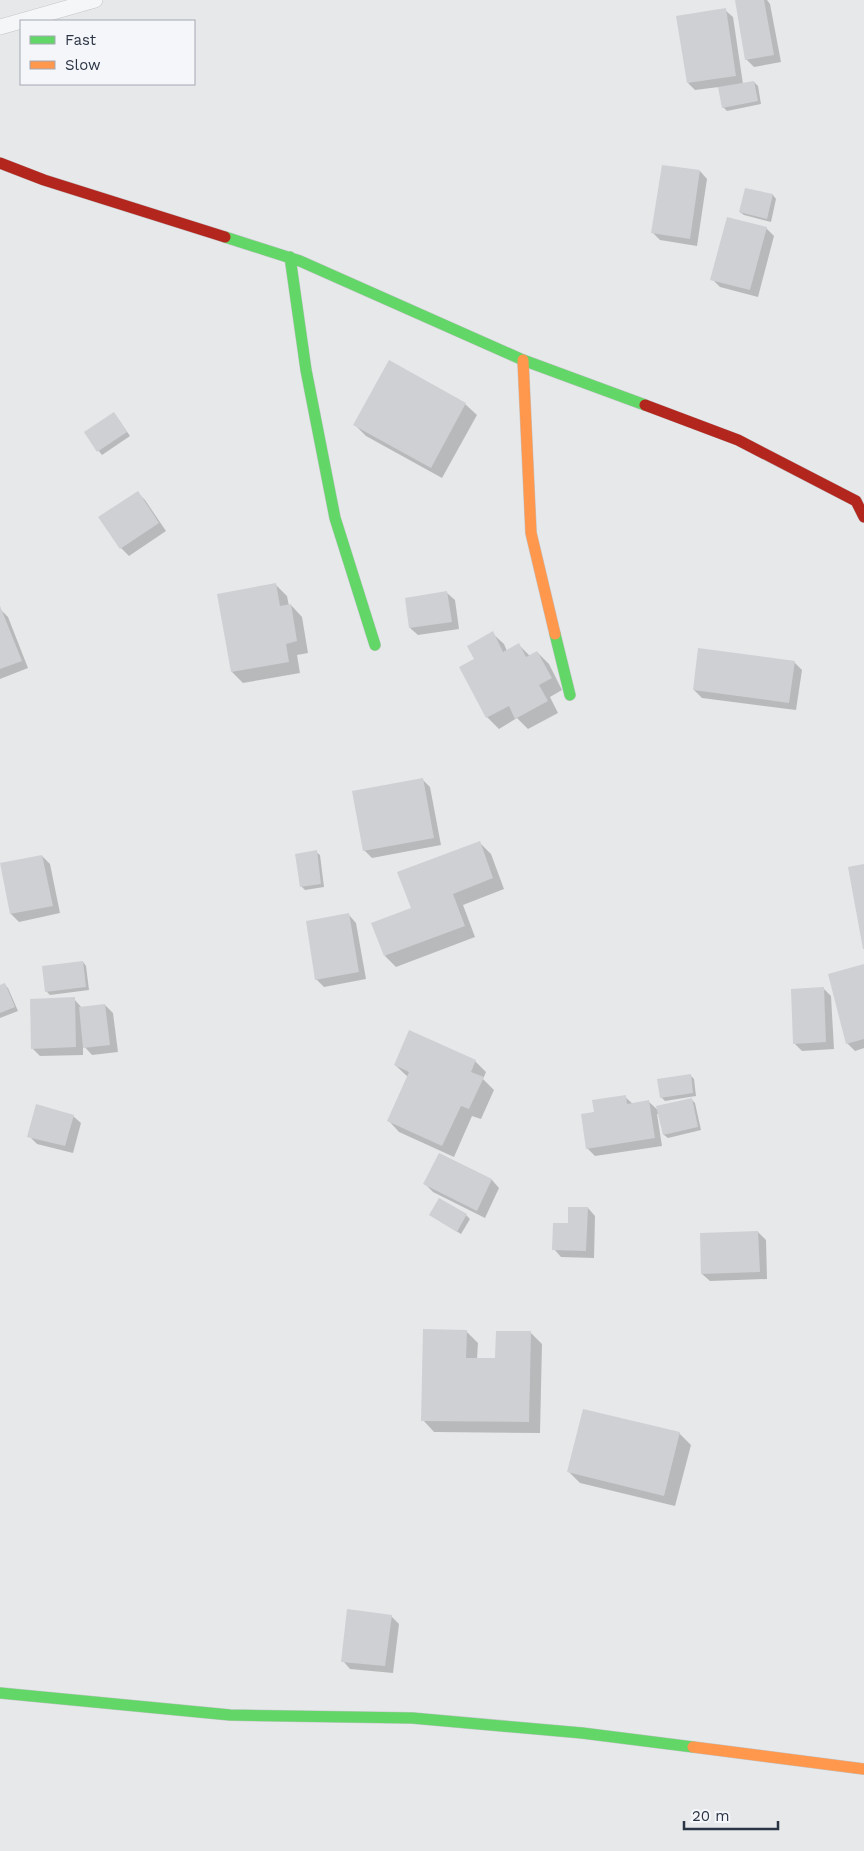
<svg xmlns="http://www.w3.org/2000/svg" width="864" height="1851" font-family="'Work Sans',sans-serif">
<style>
.shadow{fill:#0003}
.building{fill:#ced0d3}
.lines{fill:none;stroke-linecap:round;stroke-linejoin:round}
.lane-casing{stroke:#c4c6c8;stroke-width:16}
.fast-casing{stroke:#c4c6c8;stroke-width:12}
.slow-casing{stroke:#c4c6c8;stroke-width:12}
.jam-casing{stroke:#c4c6c8;stroke-width:12}
.lane{stroke:#f5f6f7;stroke-width:15}
.fast{stroke:#63d668;stroke-width:11}
.slow{stroke:#ff974d;stroke-width:11}
.jam{stroke:#b3261e;stroke-width:11}
</style>
<rect width="100%" height="100%" fill="#e6e8ea"/>
<path class="shadow" d="M736,0h31l3,4 11,58 -27,5 -8,-8z
M725,10l8,7 10,67 11,-2 4,4 3,18 -34,7 -4,-4 -4,-20 -24,3 -7,-7z
M700,171l7,8 -10,67 -37,-6 -7,-7z
M746,189l27,6 3,4 -5,23 -27,-7 -4,-3z
M766,228l8,8 -16,61 -38,-10 -8,-8z
M465,404l12,11 -35,63 -76,-42 -11,-11z
M117,417l13,19 -28,19 -17,-22z
M137,492l8,8 21,31 -37,25 -8,-8z
M276,585l11,11 2,10 2,-1 11,12 6,36 -11,2 3,18 -57,10 -11,-11z
M447,593l8,7 4,29 -41,6 -8,-7z
M0,609l8,8 20,51 -28,11z
M492,633l12,11 3,7 12,-6 11,11 7,-4 12,12 13,26 -12,7 8,16 -30,16 -11,-11 -18,11 -12,-12 -11,-58z
M794,662l8,8 -6,40 -94,-12 -8,-8z
M423,780l7,7 11,58 -69,13 -8,-8z
M479,842l12,12 13,35 -41,16 12,32 -79,30 -11,-11 28,-48z
M316,852l4,3 4,32 -19,3 -4,-4z
M42,856l8,8 10,49 -41,9 -8,-8 -10,-50z
M349,915l7,8 10,56 -42,8 -8,-8z
M83,962l3,4 3,24 -39,5 -4,-4z
M864,966v82l-9,3 -8,-8z
M5,985l3,3 10,23 -18,7v-31z
M823,988l8,8 3,53 -32,2 -8,-8z
M74,999l8,9 23,-3 8,8 5,39 -26,3 -9,-10v10l-43,1 -8,-8z
M475,1061l11,11 -3,7 11,11 -13,29 -9,-3 -18,41 -55,-25 -11,-12 20,-43 -13,-12z
M690,1075l4,4 2,17 -31,5 -4,-4z
M625,1097l8,7 16,-2 10,9 32,-12 4,4 6,27 -33,8 -4,-3 -5,-21h-2l5,32 -67,10 -8,-8 8,-35z
M73,1116l8,7 -8,30 -36,-9 -8,-8z
M440,1154l52,26 7,8 -14,30 -52,-26 -8,-8z
M588,1208l7,8 -1,42 -33,-1 -7,-8z
M430,1215h36l4,4 -9,15z
M758,1232l8,8 1,39 -57,2 -8,-7z
M466,1331l12,12 -1,16h19l34,-27 12,12 -2,89 -106,-1 -11,-12z
M679,1433l12,12 -16,61 -95,-23 -11,-11z
M391,1616l8,8 -6,49 -43,-4 -7,-8z"/>
<path class="building" d="M735,0h29l10,55 -29,5z
M726,8l10,68 -49,7 -11,-67z
M754,81l4,20 -36,7 -4,-21z
M662,165l38,5 -10,69 -39,-6z
M745,188l28,6 -6,25 -28,-7z
M727,217l40,10 -17,63 -40,-10z
M389,360l77,43 -35,65 -78,-43z
M114,412l13,20 -30,20 -13,-20z
M138,491l21,32 -39,26 -22,-32z
M276,583l4,23 11,-2 6,37 -11,3 3,18 -58,10 -14,-78z
M447,591l5,31 -43,6 -4,-30z
M0,606l22,55 -22,8z
M493,631l10,21 16,-9 7,14 11,-6 15,27 -13,7 9,16 -33,18 -6,-13 -23,12 -27,-51 15,-8 -7,-13z
M698,648l97,13 -6,42 -96,-13z
M423,778l11,60 -71,13 -11,-60z
M480,841l13,37 -40,16 12,32 -81,30 -13,-33 40,-15 -14,-36z
M317,850l4,34 -21,3 -5,-33z
M42,855l11,51 -43,8 -10,-51z
M864,864v85h-1l-15,-82z
M349,913l10,59 -44,8 -9,-59z
M83,961l3,26 -41,5 -3,-26z
M864,964v75l-18,5 -18,-70z
M5,983l10,24 -15,6v-28z
M824,987l2,55 -33,2 -2,-55z
M75,997l1,50 -45,2 -1,-50z
M105,1004l5,41 -27,3 -4,-41z
M409,1030l67,30 -5,12 13,5 -15,32 -8,-3 -19,40 -55,-25 22,-49 -15,-7z
M691,1074l2,19 -33,5 -3,-19z
M626,1095l1,9 22,-4 6,38 -69,11 -5,-35 13,-2 -2,-12z
M692,1098l6,29 -35,8 -7,-29z
M36,1104l38,11 -9,31 -38,-9z
M439,1153l53,26 -15,32 -54,-27z
M439,1198l28,16 -10,18 -28,-17z
M568,1207h20l-2,44 -34,-1 1,-27h15z
M758,1231l2,41 -59,2 -1,-41z
M423,1329l44,1 -1,28h29l1,-27h35l-2,91 -108,-1z
M583,1409l97,23 -16,64 -97,-24z
M347,1609l45,6 -7,51 -44,-4z"/>
<g class="lines">
<defs>
<path id="lane" d="M0,27l95,-27"/>
<path id="fast" d="M225,237l75,24 223,99 122,45
M290,257l16,113 29,148 40,127
M555,634l15,61
M0,1693l230,22 182,3 170,15 111,14"/>
<path id="slow" d="M523,360l8,173 24,101
M693,1747l171,22"/>
<path id="jam" d="M0,163l44,17 181,57
M645,405l93,35 118,61 8,16"/>
</defs>
<use href="#lane" class="lane-casing"/>
<use href="#fast" class="fast-casing"/>
<use href="#slow" class="slow-casing"/>
<use href="#jam" class="jam-casing"/>
<use href="#lane" class="lane"/>
<use href="#fast" class="fast"/>
<use href="#slow" class="slow"/>
<use href="#jam" class="jam"/>
</g>
<rect x="20" y="20" width="175" height="65" fill="#f4f6f9" stroke="#a4a8b1"/>
<rect x="30" y="36" width="25" height="8" fill="#63d668" stroke="#a4a8b1"/>
<text x="65" y="45" font-size="15" fill="#2b3445">Fast</text>
<rect x="30" y="61" width="25" height="8" fill="#ff974d" stroke="#a4a8b1"/>
<text x="65" y="70" font-size="15" fill="#2b3445">Slow</text>
<path d="M684 1821v8h94v-8" fill="none" stroke="#2b3445" stroke-width="2.5"/>
<text x="692" y="1821" font-size="15" fill="#2b3445" stroke="#f4f6f9" stroke-width="4" paint-order="stroke">20 m</text>
</svg>
